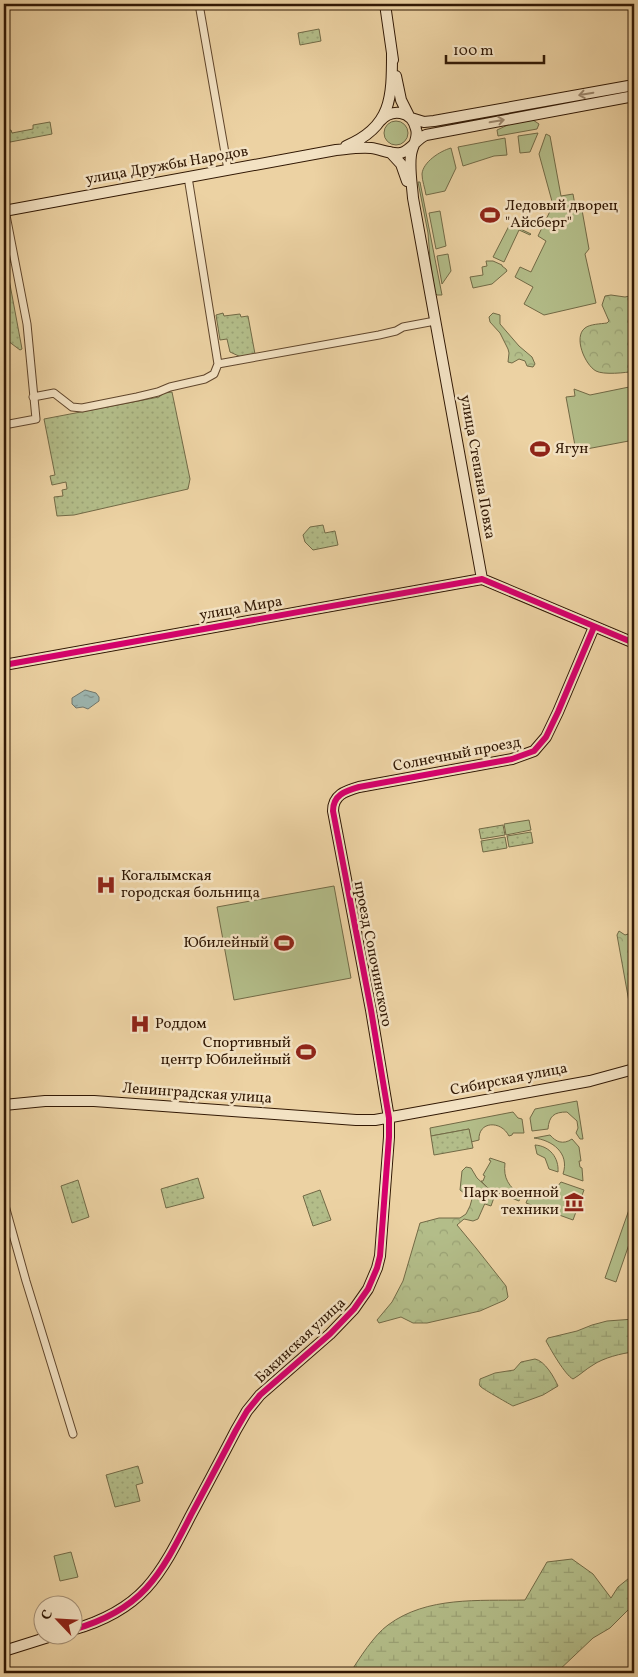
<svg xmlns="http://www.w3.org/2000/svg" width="638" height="1677" font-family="Vollkorn,serif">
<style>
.grass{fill:#b3bd89;stroke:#726a46}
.forest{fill:url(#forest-crowns);stroke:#726a46}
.wetland{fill:url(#wetland-marsh);stroke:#726a46}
.park{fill:url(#park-dots);stroke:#726a46}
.water{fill:url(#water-ripples);stroke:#71766b}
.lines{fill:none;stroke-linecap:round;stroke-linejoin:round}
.street-casing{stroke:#60462c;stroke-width:9}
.secondary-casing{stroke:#311804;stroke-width:12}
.street{stroke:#f3e2c3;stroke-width:7}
.secondary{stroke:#f3e2c3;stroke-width:10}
.cycleway-casing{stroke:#f3e2c3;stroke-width:9}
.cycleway{stroke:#d6006c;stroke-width:6}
.oneway{stroke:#9c876d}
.labels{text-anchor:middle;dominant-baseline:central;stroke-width:5;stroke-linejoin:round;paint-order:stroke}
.street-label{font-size:15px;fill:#311804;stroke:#f3e2c3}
.poi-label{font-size:15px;fill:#311804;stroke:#f3e2c3;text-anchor:start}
</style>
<defs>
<pattern id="forest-crowns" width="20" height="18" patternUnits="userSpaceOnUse" patternTransform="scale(1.25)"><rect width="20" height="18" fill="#b3bd89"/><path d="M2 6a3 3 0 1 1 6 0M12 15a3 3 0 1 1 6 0" fill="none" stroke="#9aa275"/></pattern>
<pattern id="wetland-marsh" width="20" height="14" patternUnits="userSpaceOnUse" patternTransform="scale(1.25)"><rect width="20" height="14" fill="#b3bd89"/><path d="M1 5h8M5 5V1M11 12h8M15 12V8" fill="none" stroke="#9aa275"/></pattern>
<pattern id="park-dots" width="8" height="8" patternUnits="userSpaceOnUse" patternTransform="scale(1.25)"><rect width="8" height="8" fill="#b3bd89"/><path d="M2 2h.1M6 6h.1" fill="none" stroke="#9aa275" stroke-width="1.8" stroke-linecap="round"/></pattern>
<pattern id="water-ripples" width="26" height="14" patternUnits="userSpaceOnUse" patternTransform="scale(1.25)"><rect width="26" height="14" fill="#9cb5b0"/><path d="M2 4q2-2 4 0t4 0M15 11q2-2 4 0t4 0" fill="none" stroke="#80928d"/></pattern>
</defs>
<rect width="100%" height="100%" fill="#ecd2a3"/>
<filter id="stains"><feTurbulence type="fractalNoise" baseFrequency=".004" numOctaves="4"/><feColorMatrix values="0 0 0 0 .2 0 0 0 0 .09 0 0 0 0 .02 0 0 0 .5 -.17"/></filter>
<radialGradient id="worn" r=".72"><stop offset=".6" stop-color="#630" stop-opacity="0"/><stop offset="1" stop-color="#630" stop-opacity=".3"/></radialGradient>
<path class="grass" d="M533,120l6,4 -2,5 -39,7 -1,-6 13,-6z
M384 133a12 12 0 1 1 24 0a12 12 0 1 1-24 0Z
M538,133l-8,19 -10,1 -2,-17z
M546,134l4,2 11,60 12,-2 2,11h3l1,5h3l7,39 -4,5 11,49 -52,12 -20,-11 9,-17 -18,-10 5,-10 11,5 15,-31 -8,-5 15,-31 -14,-51z
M505,138l2,17 -13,1 -31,10 -5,-19z
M451,148l5,20 -11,23 -19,4c-1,-7 -4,-14 -4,-21 1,-12 18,-23 29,-26z
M418,182h2l22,113h-5l-2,-2 -5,-34 -2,-26z
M440,211l6,35 -10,3 -7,-36z
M510,224l21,10 -1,1 -11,-5 -15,32 -11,-5z
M448,254l3,17 -9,13 -5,-28z
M486,261h7l9,4v1l4,3 1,2 -15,13 -19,4 -3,-11 13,-2 -1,-8 5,-1z
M634,386v54l-58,11 -10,-54 9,-1 -1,-7 16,6z
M529,820l2,10 -25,5 -2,-11z
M334,886l17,92 -117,22 -17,-93z
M577,1101l6,38h-3l-4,-6 2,-5 -1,-7 -10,-9c-13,0 -18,4 -19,17l-16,2 -2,-13 5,-9z
M513,1112l5,6 4,1 2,14h-11l-1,2 -3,1c-8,-16 -31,-15 -30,4l-8,2 -2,-13 -38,7 -1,-8z
M550,1135c6,7 13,10 22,4l7,8 2,14h-2l1,6 2,1 1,13 -20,-7c7,-21 -11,-34 -29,-36z
M535,1145c15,1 24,13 23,27l-9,-3 -4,-11 -8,-4z
M490,1158l15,5c-2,16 4,23 16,33l-2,5 -23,-9 -5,14 -6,-2 4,-15 -8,-8h2l2,-5 -2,-1 8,-14 -2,-1z
M561,1182l23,8 -11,30 -47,-17 2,-5c16,2 24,-4 33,-16z
M631,1204l3,1v25l-18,52 -11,-4z
M71,1552l7,25 -18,4 -6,-25z"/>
<path class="forest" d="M611,295l14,2 9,-2v76c-8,2 -31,4 -38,0 -11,-6 -23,-34 -11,-43 5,-4 15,-4 22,-5l2,-2 -7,-16 3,-9z
M493,313l7,2v9l19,22 13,11 3,7 -2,3 -6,-1 -2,-5 -6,-2 -7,4 -4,-1 1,-9 -1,-4 -8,-16 -10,-11 -1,-5z
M619,931l6,4 9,-3v86l-3,-5 -14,-78z
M466,1167l5,1 6,10 12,11 1,3 -12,27 -5,2 -9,-2 -7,6 19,23 30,38 2,11 -3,3 -25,11 -53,12h-14l-12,-6 -22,6 -2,-3 15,-18 11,-21 17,-58 19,-5h21l6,-4 4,-8 2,-7 -12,-9 2,-19z"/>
<path class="wetland" d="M634,1319v33c-12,1 -31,6 -41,13 -7,4 -13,10 -20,14 -8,-4 -22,-29 -27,-38l2,-3 29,-7 15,-6 15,-4z
M535,1359c10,2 19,18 23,27l-15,9 -30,11c-2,-1 -30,-17 -32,-19 -3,-3 -1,-4 -1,-8l15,-6 19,-3 7,-8z
M572,1559l21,15 18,24 7,-11 16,-13v30l-24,24 -17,10 -37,35h-206c9,-14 24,-38 38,-48 39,-29 91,-24 137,-25l22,-38z"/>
<path class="park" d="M319,29l2,12 -21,4 -2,-12z
M50,122l2,12 -47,9 -1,-12 7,-1 1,3 21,-4v-4z
M6,237l5,25 -5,1 16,86 -2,1 -16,-12v-100z
M223,313l1,3 16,-2 1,3 7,-1 7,38 -14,3 -11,-5 -3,-13 -7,1 -4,-25z
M172,392l18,87 -2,10 -114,26 -17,1 -3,-19 9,-1 -1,-6 5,-1 -1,-7 -14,3 -2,-9 5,-1 -11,-56 115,-22 5,-4z
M323,525l2,8 10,-2 3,14 -25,5 -8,-8 -2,-7 7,-8z
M503,825l2,10 -24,4 -2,-10z
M531,832l2,11 -24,4 -2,-11z
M505,837l2,11 -24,4 -2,-11z
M469,1129l4,19 -39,7 -3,-19z
M198,1178l6,20 -38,10 -5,-19z
M78,1180l11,37 -17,6 -11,-37z
M320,1190l11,30 -18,6 -10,-30z
M138,1466l5,17 -7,2 4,16 -25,6 -9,-32z"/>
<path class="water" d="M85,690l11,3 3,4v4l-11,8 -5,-2 -7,1 -4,-4v-6z"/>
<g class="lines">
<defs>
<path id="street" d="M199,4l29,166
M218,364l161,-29 17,-4 7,-4 32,-6
M33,397l21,-4 18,14 10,1 55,-11 21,-5 12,-5 35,-8 9,-5 4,-10 -30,-187
M4,425l32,-6 -9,-95 -22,-114
M4,1202l22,79 47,153"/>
<path id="secondary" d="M385,4l8,56
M396,76l5,24 8,16
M411,118l13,4 10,-1 200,-36
M380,121c11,-13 32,-11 36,8 3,9 -4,17 -5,26 -2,14 1,29 2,43l69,381
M346,146c46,-19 46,-49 46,-93
M390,152l11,12 6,17
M4,211l332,-61c11,-1 23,-3 35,-2 10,1 20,7 30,5 11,-3 15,-14 25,-18l208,-39
M4,665l478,-86 152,64
M4,1105l41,-4h49l262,19h19l215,-39 44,-12
M72,1630c71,-20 88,-54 119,-115 15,-28 30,-56 45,-85l11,-19 13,-16 70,-61 24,-25 14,-20 9,-21 3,-12 9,-119v-19l-18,-108 -38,-199c0,-16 12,-20 26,-24l153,-28 22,-8 12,-14 12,-25 36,-85
M4,1651l54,-17"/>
</defs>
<use href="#street" class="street-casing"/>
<use href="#secondary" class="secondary-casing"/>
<use href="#street" class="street"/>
<use href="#secondary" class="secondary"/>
<defs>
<path id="cycleway" d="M4,665l478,-86 152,64
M72,1630c71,-20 88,-54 119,-115 15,-28 30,-56 45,-85l11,-19 13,-16 70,-61 24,-25 14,-20 9,-21 3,-12 9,-119v-19l-18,-108 -38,-199c0,-16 12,-20 26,-24l153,-28 22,-8 12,-14 12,-25 36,-85"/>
</defs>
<use href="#cycleway" class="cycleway-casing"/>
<use href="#cycleway" class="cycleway"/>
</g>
<defs><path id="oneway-shaft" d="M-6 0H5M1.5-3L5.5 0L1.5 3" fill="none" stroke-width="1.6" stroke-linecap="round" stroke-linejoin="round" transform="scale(1.25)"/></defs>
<g class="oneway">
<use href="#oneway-shaft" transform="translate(586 94) rotate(170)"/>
<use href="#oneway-shaft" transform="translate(497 121) rotate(-10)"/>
</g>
<defs>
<symbol id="stadium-bare" viewBox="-9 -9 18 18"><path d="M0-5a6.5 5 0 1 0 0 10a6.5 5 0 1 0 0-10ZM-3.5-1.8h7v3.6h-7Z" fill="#8f2418" stroke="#f3e2c3" stroke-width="2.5" paint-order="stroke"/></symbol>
<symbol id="hospital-bare" viewBox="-9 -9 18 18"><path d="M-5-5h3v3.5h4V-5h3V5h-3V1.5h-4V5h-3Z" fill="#8f2418" stroke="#f3e2c3" stroke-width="2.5" paint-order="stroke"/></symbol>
<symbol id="museum-bare" viewBox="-9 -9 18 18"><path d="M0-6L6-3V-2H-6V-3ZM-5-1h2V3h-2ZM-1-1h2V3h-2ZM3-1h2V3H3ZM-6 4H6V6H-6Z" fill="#8f2418" stroke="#f3e2c3" stroke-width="2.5" paint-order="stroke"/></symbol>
</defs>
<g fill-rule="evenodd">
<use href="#stadium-bare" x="476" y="201" width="28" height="28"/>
<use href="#stadium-bare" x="526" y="435" width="28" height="28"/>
<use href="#hospital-bare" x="92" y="871" width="28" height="28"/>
<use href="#stadium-bare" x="270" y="929" width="28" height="28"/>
<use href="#hospital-bare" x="126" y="1010" width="28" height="28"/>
<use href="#stadium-bare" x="292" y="1038" width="28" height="28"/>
<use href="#museum-bare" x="560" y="1188" width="28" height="28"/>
</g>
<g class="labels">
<g class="street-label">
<text transform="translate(167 166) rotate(-10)">улица Дружбы Народов</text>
<text transform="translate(477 467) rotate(80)">улица Степана Повха</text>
<text transform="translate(241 609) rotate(-10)">улица Мира</text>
<text transform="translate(457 755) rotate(-11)">Солнечный проезд</text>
<text transform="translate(372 954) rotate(79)">проезд Сопочинского</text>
<text transform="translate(509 1080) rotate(-11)">Сибирская улица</text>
<text transform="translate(197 1094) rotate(4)">Ленинградская улица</text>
<text transform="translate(301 1341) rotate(-43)">Бакинская улица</text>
</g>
<g class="poi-label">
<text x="505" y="206">Ледовый дворец<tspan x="505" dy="17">"Айсберг"</tspan></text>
<text x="555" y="449">Ягун</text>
<text x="121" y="876">Когалымская<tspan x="121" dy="17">городская больница</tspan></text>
<text x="269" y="943" text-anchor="end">Юбилейный</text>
<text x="155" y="1024">Роддом</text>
<text x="291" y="1043" text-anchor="end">Спортивный<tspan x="291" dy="17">центр Юбилейный</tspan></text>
<text x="559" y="1193" text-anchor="end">Парк военной<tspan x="559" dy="17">техники</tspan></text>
</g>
</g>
<rect width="638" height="1677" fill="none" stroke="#ecd2a3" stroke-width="20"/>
<rect x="5" y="5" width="628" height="1667" fill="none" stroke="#311804" stroke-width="2.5"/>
<rect x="10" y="10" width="618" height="1657" fill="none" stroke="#311804"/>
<g transform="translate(58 1620) rotate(295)"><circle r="24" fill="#f3e2c3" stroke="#a59177"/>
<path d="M0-4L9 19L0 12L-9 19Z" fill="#8f2418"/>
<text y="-8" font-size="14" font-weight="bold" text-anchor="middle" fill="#311804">С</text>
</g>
<path d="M446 55v8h98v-8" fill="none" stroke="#311804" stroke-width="2.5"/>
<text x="453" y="55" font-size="15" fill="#311804" stroke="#f3e2c3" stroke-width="4" paint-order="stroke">100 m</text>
<rect width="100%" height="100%" filter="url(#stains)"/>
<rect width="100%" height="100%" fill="url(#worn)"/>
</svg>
